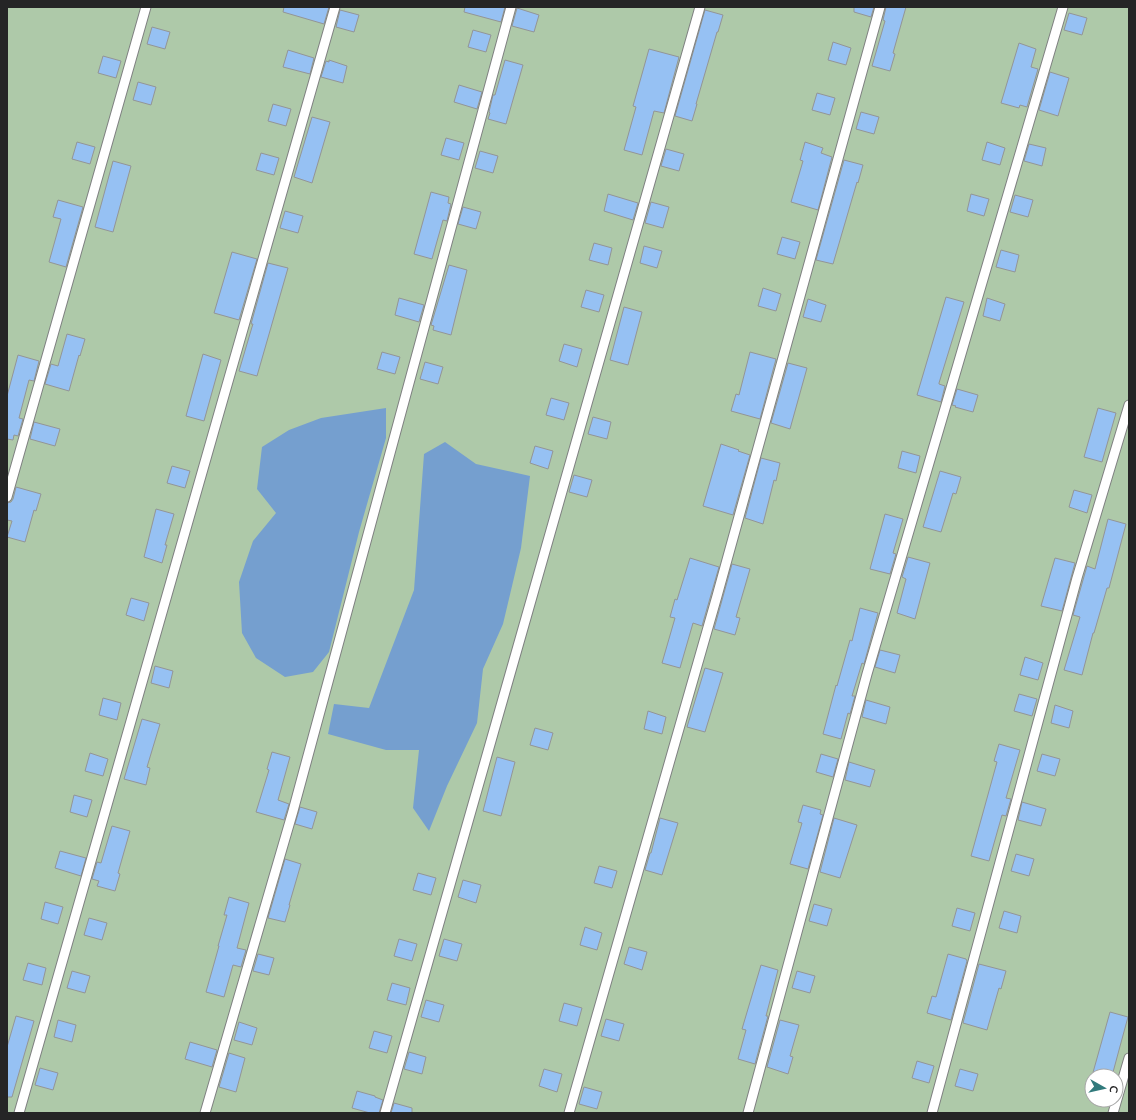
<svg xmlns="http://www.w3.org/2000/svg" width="1136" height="1120" font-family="Mulish,sans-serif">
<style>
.green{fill:#aec9a9;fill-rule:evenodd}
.water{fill:#759fcf}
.building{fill:#96c1f3;stroke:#939596}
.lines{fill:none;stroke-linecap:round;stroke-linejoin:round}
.service-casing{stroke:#7f8081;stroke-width:11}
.service{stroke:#fff;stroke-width:9}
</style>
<rect width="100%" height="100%" fill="#e2e3e5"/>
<path class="green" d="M7,7h1122v1106h-1122zM1092,1076h24v24h-24z"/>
<path class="water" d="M386,408v30l-27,94 -30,120 -16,20 -28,5 -29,-19 -14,-25 -3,-51 14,-41 23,-28 -19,-24 5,-42 27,-17 32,-12z
M445,442l31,22 54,12 -9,72 -18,76 -20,45 -6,54 -30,63 -18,45 -16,-23 6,-58h-33l-58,-16 6,-30 35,4 45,-118 10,-136z"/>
<path class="building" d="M284,7h45l-5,17 -41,-12z
M465,7h40l-4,15 -37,-10z
M854,7h20l-3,10 -17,-5z
M886,7h20l-13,46 2,1 -5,17 -18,-5 13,-45 -2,-1z
M517,8l22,7 -5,17 -22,-6z
M340,10l19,5 -5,17 -18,-5z
M705,10l18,5 -5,17h-1l-21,72h1l-5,17 -17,-5z
M1069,13l18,5 -5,17 -18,-5z
M152,27l18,5 -5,17 -18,-5z
M473,30l18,5 -5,17 -18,-5z
M833,42l18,6 -5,17 -18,-5z
M1019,43l17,6 -5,18 7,2 -11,38 -7,-2 -1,3 -18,-5z
M649,49l30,8 -15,56 -10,-2 -12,44 -18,-5 12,-43 -3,-1z
M288,50l26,8 -4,16 -27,-7z
M103,56l18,5 -5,17 -18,-5z
M329,60l18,6 -4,17 -22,-6 5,-16 3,1z
M505,60l18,5 -17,59 -18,-5 2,-6 -1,-1 4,-17h2z
M1050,72l19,6 -11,38 -19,-6z
M138,82l18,5 -5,18 -18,-5z
M459,85l23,7 -5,17 -23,-7z
M817,93l18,5 -5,17 -18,-5z
M273,104l18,5 -5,17 -18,-5z
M861,112l18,5 -5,17 -18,-5z
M312,117l18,5 -18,61 -18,-6z
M446,138l18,5 -5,17 -18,-5z
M77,142l18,5 -5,17 -18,-5z
M805,142l18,6 -2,5 11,4 -14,53 -27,-8 12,-41 -3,-1z
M987,142l18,6 -5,17 -18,-5z
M1029,144l17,4 -4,18 -18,-5z
M666,149l18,5 -5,17 -18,-5z
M480,151l18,5 -5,17 -18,-5z
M261,153l18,5 -5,17 -18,-5z
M844,160l19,5 -5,18 -1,-1 -24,82 -17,-4z
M113,161l18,5 -18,66 -18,-5z
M431,192l18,5 -1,6 3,1 -4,17 -4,-1 -11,39 -18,-5z
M608,194l30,9 -5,17 -29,-9z
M971,194l18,5 -5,17 -17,-5z
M1015,195l18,5 -5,17 -18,-5z
M58,200l25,7 -17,60 -17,-5 12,-43 -8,-2z
M651,202l18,5 -6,21 -18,-5z
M463,207l18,5 -5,17 -18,-5z
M285,211l18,5 -5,17 -18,-5z
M782,237l18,5 -5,17 -18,-5z
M594,243l18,5 -4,17 -19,-5z
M644,246l18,5 -5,17 -17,-5z
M1001,250l18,5 -4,17 -19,-5z
M232,252l25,7 -18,61 -25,-7z
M268,263l20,5 -31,108 -18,-5 13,-44 1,-3h-2z
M449,265l18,5 -16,65 -18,-5 1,-4 -3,-1z
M763,288l18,6 -5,17 -18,-5z
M586,290l18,5 -5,17 -18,-5z
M946,297l18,5 -25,81v1l6,2 -4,16 -24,-7z
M399,298l25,7 -5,17 -24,-7z
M987,298l18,6 -5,17 -17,-5z
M808,299l18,6 -5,17 -18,-5z
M624,307l18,5 -14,53 -18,-5z
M67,334l18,5 -5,17 -1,-1 -10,36 -24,-7 6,-20 7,2z
M564,344l18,5 -5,18 -18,-6z
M382,352l18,5 -5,17 -18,-5z
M750,352l26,7 -16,60 -29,-8 5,-17 3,1z
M203,354l18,6 -17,61 -18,-5z
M18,355l21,6 -5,20 -5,-1 -10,38 4,1 -5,17 -4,-1 -1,5 -6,-1v-43z
M425,362l18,5 -5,17 -18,-5z
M788,363l19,5 -17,61 -19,-6z
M957,389l21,6 -5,17 -18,-5 1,-1 -4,-1z
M551,398l18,5 -5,17 -18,-5z
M1098,408l18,5 -14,49 -18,-5z
M593,417l18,5 -4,17 -19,-5z
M34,422l26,7 -5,17 -25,-7z
M721,444l18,6 -1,1 12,4 -17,60 -30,-9z
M535,446l18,5 -5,18 -18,-6z
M902,451l18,5 -4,17 -18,-5z
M761,458l19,5 -4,18 -2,-1 -11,44 -18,-6z
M172,466l18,5 -5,17 -18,-5z
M940,471l21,6 -5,17 -3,-1 -12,39 -18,-5z
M574,475l18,5 -5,17 -18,-5z
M16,487l25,7 -5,17 -2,-1 -9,32 -18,-5 5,-16 -5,-1v-17l4,-1 2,-3z
M1074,490l18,5 -5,18 -18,-6z
M156,509l18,5 -9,31h2l-5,18 -18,-6z
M885,514l18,5 -10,34 3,1 -6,20 -20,-5z
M1108,519l18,5 -17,64h-2l-13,45h-1l-11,42 -18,-5 16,-53 -7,-2 14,-49 8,3z
M908,557l22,6 -15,56 -18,-6 9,-34 -4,-2z
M690,558l29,9 -17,59 -9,-3 -13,45 -18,-5 13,-45 -5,-1 5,-18 2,1z
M1055,558l20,5 -13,48 -21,-5z
M732,564l18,5 -14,48 4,1 -5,17 -21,-6z
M131,598l18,5 -5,18 -18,-6z
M860,608l18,5 -14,51 -2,-1 -10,33h3l-5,18 -2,-1 -7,26 -18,-5 13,-49 1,1 13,-46 2,1z
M880,650l20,5 -5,18 -20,-6z
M1025,657l18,6 -5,17 -18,-5z
M155,666l18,5 -4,17 -18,-5z
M705,668l18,5 -18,59 -18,-5z
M1019,694l18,5 -5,17 -18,-5z
M103,698l18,5 -4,17 -18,-5z
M866,700l24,7 -4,17 -24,-7z
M1055,705l18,6 -4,17 -18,-5z
M648,711l18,6 -4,17 -18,-5z
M142,719l18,5 -13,43 3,1 -4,17 -22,-6z
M535,728l18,5 -5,17 -18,-5z
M999,744l21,6 -14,48 5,1 -5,17 -4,-1 -13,46 -18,-5 26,-94 -3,-1z
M272,752l18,5 -12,43 11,4 -5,16 -28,-8 13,-42 -2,-1z
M90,753l18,6 -5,17 -18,-5z
M821,754l17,5 -5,18 -17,-5z
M1042,754l18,5 -5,17 -18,-5z
M497,757l18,5 -14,54 -18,-5z
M849,762l26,8 -5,17 -25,-7z
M74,795l18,5 -5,17 -17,-5z
M1022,802l24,7 -5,17 -23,-6z
M803,805l18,5 -1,4 3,1 -15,54 -18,-5 12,-41 -4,-1z
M300,807l17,5 -5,17 -17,-5z
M660,818l18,5 -16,52 -17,-5 5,-17h1z
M834,818l23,7 -17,53 -20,-6z
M112,826l18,5 -12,42 2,1 -5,17 -18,-5 2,-5 -7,-2 5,-17 4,1z
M60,851l26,7 -5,18 -26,-8z
M1016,854l18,5 -5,17 -18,-5z
M285,859l16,5 -12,41h1l-5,17 -17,-4z
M599,866l18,5 -5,17 -18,-5z
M418,873l18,5 -5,17 -18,-5z
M463,880l18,5 -5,18 -18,-6z
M229,897l20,6 -12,45 9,2 -5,17 -8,-2 -9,32 -18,-5 13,-46h-1l9,-31h-3z
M45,902l18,5 -5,17 -17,-5z
M814,904l18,5 -5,17 -18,-5z
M957,908l18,5 -5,18 -18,-5z
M1004,911l17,5 -4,17 -18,-5z
M89,918l18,5 -5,17 -18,-5z
M585,927l17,6 -5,17 -17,-5z
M399,939l18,5 -5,17 -18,-5z
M444,939l18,5 -5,17 -18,-5z
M629,947l18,5 -5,18 -18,-6z
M258,954l16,4 -5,17 -16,-4z
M948,954l18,5 1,2 -16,59 -24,-7 5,-17 4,1z
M28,963l18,5 -4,17 -19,-5z
M979,964l27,7 -5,18 -2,-1 -12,42 -24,-7z
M761,965l17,5 -12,46h2l-13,48 -17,-5 8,-29 -4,-1z
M72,971l18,5 -5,17 -18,-5z
M797,971l18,5 -5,17 -18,-5z
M392,983l18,5 -4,17 -19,-5z
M426,1000l18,5 -5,17 -18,-5z
M564,1003l18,5 -5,18 -18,-5z
M1110,1012l18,5 -9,33 -7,26h-20z
M16,1016l18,5 -22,76h-5v-50z
M606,1019l18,5 -5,17 -18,-5z
M58,1020l18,5 -4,17 -18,-5z
M780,1020l19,5 -9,31 3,1 -5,17 -21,-7z
M239,1022l18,6 -5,17 -18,-5z
M374,1031l18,5 -5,17 -18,-5z
M190,1042l27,8 -5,17 -27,-8z
M409,1052l17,5 -4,17 -18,-5z
M229,1053l16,5 -9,34 -17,-5z
M917,1061l17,5 -5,17 -17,-5z
M40,1068l18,5 -5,17 -18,-5z
M544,1069l18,5 -5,18 -18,-6z
M960,1069l18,5 -5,17 -18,-5z
M584,1087l18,5 -5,17 -18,-5z
M357,1091l18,5v1l8,3 -4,13h-9l-18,-5z
M394,1103l18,5v5h-21z"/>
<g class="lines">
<defs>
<path id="service" d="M7,497l139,-490
M19,1113l316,-1106
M205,1113l88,-302 218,-804
M385,1113l315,-1106
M569,1113l148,-517 163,-589
M748,1113l119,-439 196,-667
M932,1113l145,-535 52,-173
M1113,1113l16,-55"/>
</defs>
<use href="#service" class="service-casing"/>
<use href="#service" class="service"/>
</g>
<rect width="1136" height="1120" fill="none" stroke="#252526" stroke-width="16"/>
<g transform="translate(1104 1088) rotate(98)"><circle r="19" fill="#ffffff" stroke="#a8a8a8"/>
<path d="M0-3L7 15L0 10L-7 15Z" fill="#317a7c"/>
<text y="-6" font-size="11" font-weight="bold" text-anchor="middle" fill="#252526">С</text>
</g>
</svg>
